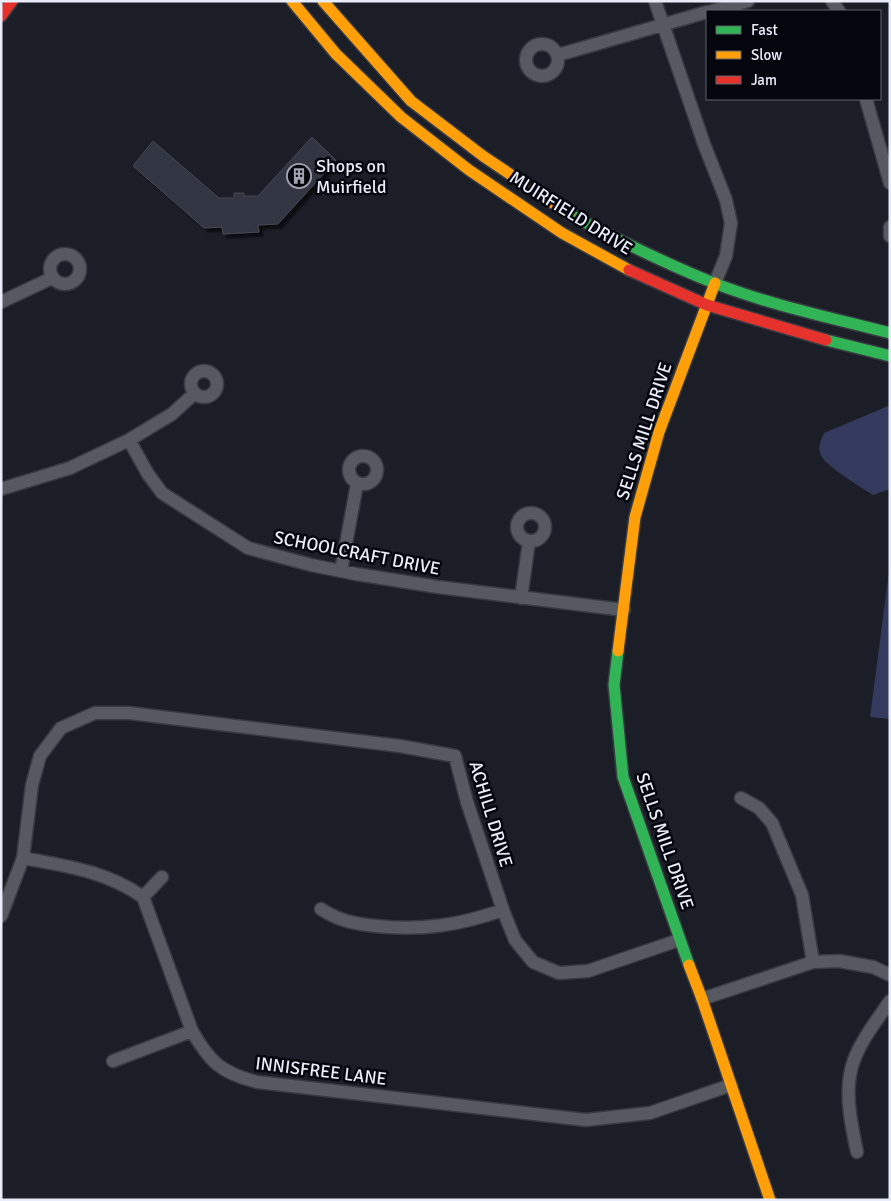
<svg xmlns="http://www.w3.org/2000/svg" width="891" height="1201" font-family="Signika,sans-serif">
<style>
.green{fill:#333a5d}
.building{fill:#323543;stroke:#464850;filter:url(#shadow)}
.lines{fill:none;stroke-linecap:round;stroke-linejoin:round}
.street-casing{stroke:#383a42;stroke-width:15}
.fast-casing{stroke:#383a42;stroke-width:14}
.slow-casing{stroke:#383a42;stroke-width:14}
.jam-casing{stroke:#383a42;stroke-width:14}
.street{stroke:#565960;stroke-width:12}
.fast{stroke:#30b455;stroke-width:11}
.slow{stroke:#ff9f0a;stroke-width:11}
.jam{stroke:#e5322d;stroke-width:11}
.labels{text-anchor:middle;dominant-baseline:central;stroke-width:5;stroke-linejoin:round;paint-order:stroke}
.poi-label{font-size:18px;fill:#e9ecf9;stroke:#05060d;text-anchor:start}
.street-label{font-size:18px;fill:#e9ecf9;stroke:#05060d}
</style>
<defs>
<filter id="shadow"><feDropShadow dx="4" dy="4" stdDeviation="1" flood-color="#0009"/></filter>
</defs>
<rect width="100%" height="100%" fill="#1b1e27"/>
<path class="green" d="M888,406l2,1v82l-17,6c-12,-8 -50,-30 -53,-42 -2,-8 1,-13 4,-20z
M890,564v155l-20,-2z"/>
<path class="building" d="M312,137l24,23 -58,64 -20,1 1,7 -36,2 -1,-7 -18,1 -71,-62 20,-25 66,57h15v-5h10v3h14z"/>
<g class="lines">
<defs>
<path id="street" d="M655,1l49,143 22,56 5,23 -5,33 -11,27
M832,1l7,10
M712,11l36,-10
M526 60a16 16 0 1 1 32 0a16 16 0 1 1-32 0Z
M558,55l149,-43
M866,99l24,84
M890,227v9
M50 269a15 15 0 1 1 30 0a15 15 0 1 1-30 0Z
M1,302l51,-24
M191 384a13 13 0 1 1 26 0a13 13 0 1 1-26 0Z
M129,440l19,34 14,19 86,55 63,17 45,9 82,13 186,23
M349 470a14 14 0 1 1 28 0a14 14 0 1 1-28 0Z
M1,489l69,-21 59,-28 43,-26 23,-21
M517 527a14 14 0 1 1 28 0a14 14 0 1 1-28 0Z
M341,571l16,-87
M521,598l8,-56
M741,798l18,10 13,15 30,72 11,67
M23,858c43,8 83,13 120,39l49,134c18,31 29,42 65,51l329,38 64,-7 81,-28
M143,897l19,-20
M321,909c18,12 35,15 55,17 46,5 84,-1 127,-16
M1,916l22,-58 9,-73 8,-29 21,-28 34,-15h34l271,33 55,10 12,46 36,108 12,30 18,22 26,11 29,-2 91,-31
M702,999l111,-37 26,-1 34,6 17,8
M113,1061l79,-30
M857,1152c-6,-29 -14,-63 -3,-92 8,-21 23,-40 36,-59"/>
<path id="fast" d="M569,214c47,25 95,49 145,69 56,22 118,35 176,50
M826,340l64,16
M618,651l-4,34 9,92 66,188"/>
<path id="slow" d="M292,1l44,53 65,63 68,53 93,63 67,37
M323,1l88,100 72,55 86,58
M618,651l17,-134 24,-85 56,-149
M689,965l13,34 68,201"/>
<path id="jam" d="M1,16l11,-15
M629,270l78,35 119,35"/>
</defs>
<use href="#street" class="street-casing"/>
<use href="#fast" class="fast-casing"/>
<use href="#slow" class="slow-casing"/>
<use href="#jam" class="jam-casing"/>
<use href="#street" class="street"/>
<use href="#fast" class="fast"/>
<use href="#slow" class="slow"/>
<use href="#jam" class="jam"/>
</g>
<defs>
<symbol id="building-ring" viewBox="-11 -11 22 22"><circle r="9.5" fill="#05060d" stroke="#a1a4b0" stroke-width="1.5"/><path d="M-4-6H4V6H1V3H-1V6H-4ZM-2.5-4.3h1.7v1.8h-1.7ZM.8-4.3h1.7v1.8H.8ZM-2.5-1h1.7V.8h-1.7ZM.8-1h1.7V.8H.8Z" fill="#a1a4b0"/></symbol>
</defs>
<g fill-rule="evenodd">
<use href="#building-ring" x="285" y="162" width="28" height="28"/>
</g>
<g class="labels">
<g class="poi-label">
<text x="316" y="166">Shops on<tspan x="316" dy="21">Muirfield</tspan></text>
</g>
<g class="street-label">
<text transform="translate(571 213) rotate(32)">MUIRFIELD DRIVE</text>
<text transform="translate(644 431) rotate(-72)">SELLS MILL DRIVE</text>
<text transform="translate(357 553) rotate(11)">SCHOOLCRAFT DRIVE</text>
<text transform="translate(491 814) rotate(73)">ACHILL DRIVE</text>
<text transform="translate(665 841) rotate(71)">SELLS MILL DRIVE</text>
<text transform="translate(321 1071) rotate(7)">INNISFREE LANE</text>
</g>
</g>
<rect width="891" height="1201" fill="none" stroke="#e9ecf9" stroke-width="5"/>
<rect x="706" y="10" width="175" height="90" fill="#05060d" stroke="#60626b"/>
<rect x="716" y="26" width="25" height="8" fill="#30b455" stroke="#60626b"/>
<text x="751" y="35" font-size="15" fill="#e9ecf9">Fast</text>
<rect x="716" y="51" width="25" height="8" fill="#ff9f0a" stroke="#60626b"/>
<text x="751" y="60" font-size="15" fill="#e9ecf9">Slow</text>
<rect x="716" y="76" width="25" height="8" fill="#e5322d" stroke="#60626b"/>
<text x="751" y="85" font-size="15" fill="#e9ecf9">Jam</text>
</svg>
